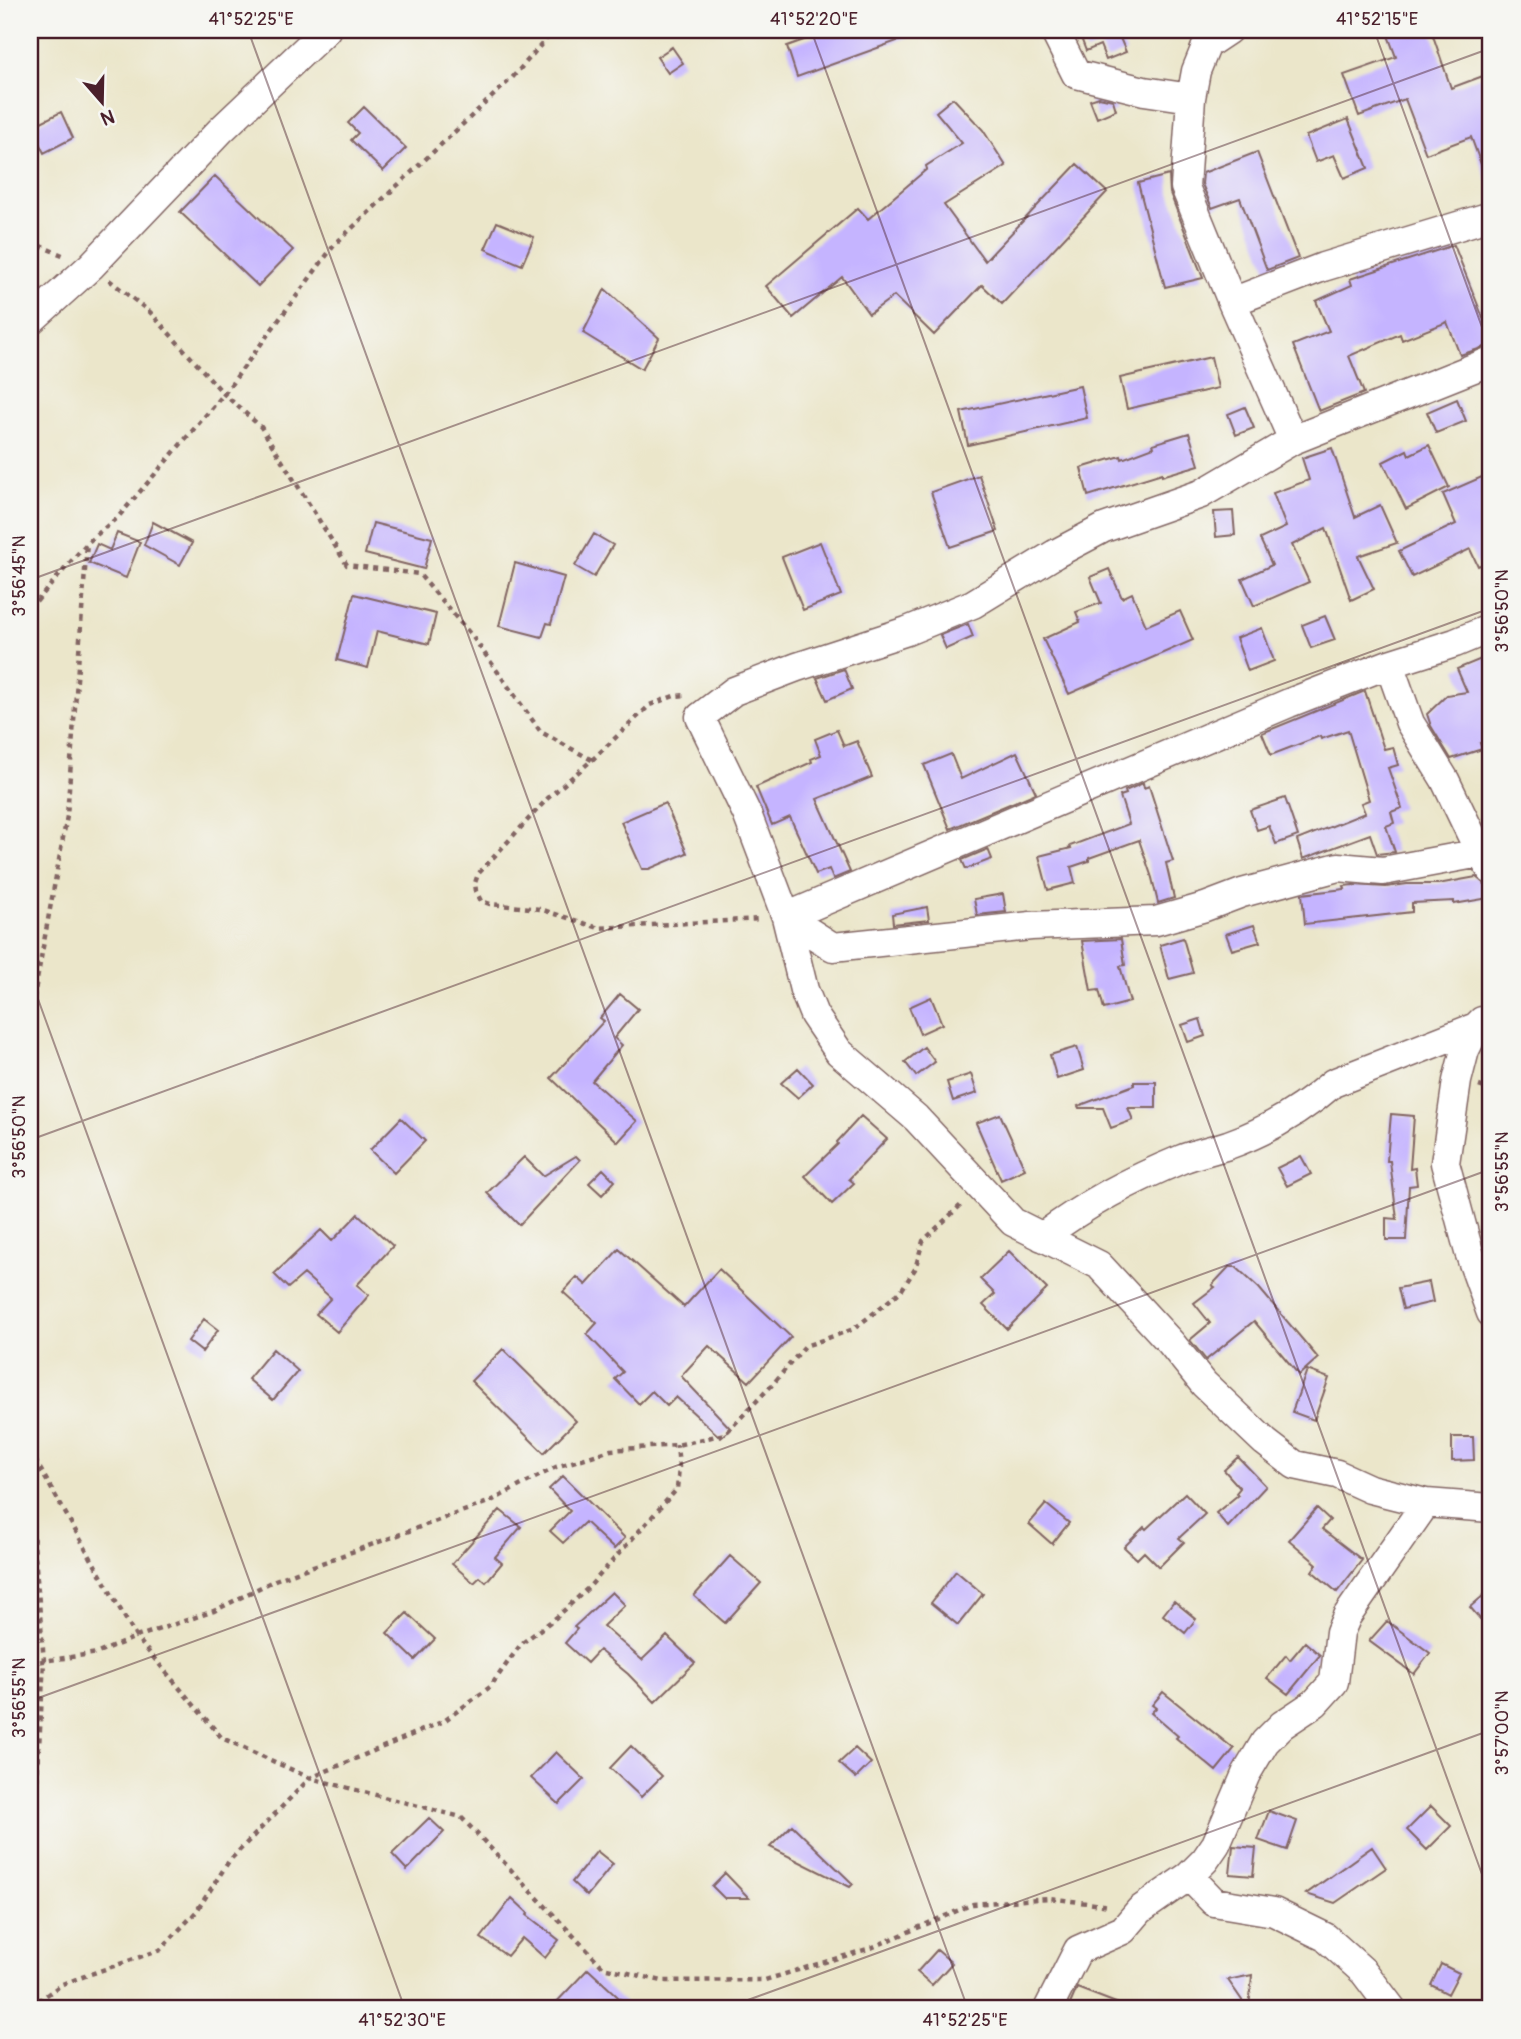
<svg xmlns="http://www.w3.org/2000/svg" width="1521" height="2039" font-family="Pangolin,sans-serif">
<style>
.building{fill:#c5b4ff}
.lines{fill:none;stroke-linecap:round;stroke-linejoin:round}
.street-casing{stroke:#826563;stroke-width:31}
.path{stroke:#826563;stroke-width:4.5;stroke-dasharray:5 5;stroke-linecap:butt}
.street{stroke:#fff;stroke-width:28}
.ticks{fill:none;stroke:#4a1f2b;stroke-width:2;stroke-opacity:0.45}
.neatline{fill:none;stroke:#4a1f2b;stroke-width:2.5}
.ticks-label{font-size:18px;text-anchor:middle;fill:#4a1f2b}
</style>
<rect width="100%" height="100%" fill="#f6f6f2"/>
<filter id="ink" filterUnits="userSpaceOnUse"><feTurbulence type="fractalNoise" baseFrequency=".0143" numOctaves="2"/><feDisplacementMap in="SourceGraphic" scale="14" xChannelSelector="R" yChannelSelector="G"/><feConvolveMatrix kernelMatrix="1 2 1 2 8 2 1 2 1" color-interpolation-filters="sRGB"/></filter>
<filter id="wash" filterUnits="userSpaceOnUse"><feTurbulence type="fractalNoise" baseFrequency=".00686" numOctaves="4" result="noise"/><feDisplacementMap in="SourceGraphic" scale="28" xChannelSelector="R" yChannelSelector="G"/><feGaussianBlur stdDeviation="1.57" result="paint"/><feColorMatrix in="noise" values="0 0 0 0 0 0 0 0 0 0 0 0 0 0 0 0 0 1.4 0 .05"/><feComposite in="paint" operator="in"/></filter>
<g filter="url(#wash)">
<rect width="100%" height="100%" fill="#ebe6ca"/>
<g id="blocks">
<path class="building" d="M832,30h90v2l-125,45 -10,-31z
M1078,30h59v1l-17,7 6,14 -20,8 -6,-15 -14,6z
M1386,30h45l20,58 40,-15v113h-2l-18,-49 -45,17 -21,-55 -46,17 -15,-41 52,-18z
M672,47l11,16 -15,10 -11,-16z
M1099,97l14,3 3,10 -19,8 -7,-18z
M953,98l30,32 23,36 -62,39 41,56 92,-97 30,28 -105,112 -20,-19 -48,50 -40,-39 -25,18 -27,-37 -49,41 -27,-32 92,-78 10,11 59,-50 -1,-3 36,-23 -26,-31z
M364,107l42,41 -23,23 -32,-31 7,-7 -10,-10z
M61,112l12,26 -29,15 -13,-26z
M1348,119l20,49 -24,10 -10,-23 -18,7 -10,-26z
M1257,152l41,106 -31,12 -27,-72 -28,10 -10,-24 1,-11z
M1169,175l1,18 33,85 -38,9 -27,-104z
M215,176l78,74 -35,36 -78,-74z
M497,222l37,15 -12,28 -37,-16z
M1454,245l37,93v7l-31,10 -13,-33 -45,18 -2,-6 -51,22 15,37 -45,18 -26,-66 36,-14 -13,-30 36,-16 -2,-6z
M605,289l54,49 -17,31 -59,-36z
M1211,357l7,31 -91,21 -7,-31z
M1080,386l7,32 -119,27 -7,-33z
M1457,399l9,22 -30,12 -9,-21z
M1245,407l9,21 -18,7 -8,-21z
M1189,433l10,32 -37,11v-3l-74,23 -7,-28 40,-12 1,3 32,-12 -1,-3z
M1429,445l20,42 -43,22 -23,-47 24,-12 2,5z
M1332,448l23,69 25,-12 17,38 -39,13 16,33 -23,11 -25,-72 -34,17 17,37 -55,24 -12,-27 30,-14 -12,-26 26,-12 -13,-34 36,-13 -7,-22z
M1491,473v88l-13,5 -8,-17 -58,28 -13,-26 57,-27 -13,-30z
M979,475l19,56 -48,16 -19,-55z
M1233,511l2,24 -19,2 -2,-25z
M153,522l39,21 -12,22 -36,-20z
M373,523l59,15 -8,31 -59,-15z
M117,533l23,9 -14,36 -37,-15 8,-19 13,6z
M594,534l19,11 -19,32 -19,-11z
M820,542l21,53 -38,15 -21,-53z
M515,563l49,14 -13,47 -4,-1 -5,14 -43,-11z
M1109,569l13,29 10,-5 14,33 34,-15 13,29 -124,54 -26,-55 37,-17 -4,-10 25,-9 -11,-26z
M354,594l82,20 -7,30 -52,-13 -9,37 -31,-8z
M1325,616l10,24 -24,8 -9,-23z
M968,624l5,13 -27,12 -6,-14z
M1262,628l12,33 -26,10 -12,-33z
M1491,655v86l-11,2 2,6 -31,10 -20,-33 -4,-12 20,-19 20,-3 -10,-23z
M844,669l8,20 -25,11 -10,-22z
M1365,691l19,58 9,-2 5,18 -10,3 14,40 -11,4 3,11 -8,3 9,26 -18,2 -7,-20 -67,25 -6,-19 68,-27 -4,-10 8,-3 -21,-70 -27,9 -1,-3 -49,19 -9,-22z
M837,730l7,16 13,-5 15,36 -55,22 33,73 -17,7 -4,-10 -13,5 -26,-57 -18,8 -16,-38 56,-25 -1,-3 10,-4 -6,-16z
M1017,752l19,41 -86,36 -26,-64 27,-11 10,25z
M1143,783l1,5 5,-2 24,75 -7,2 8,35 -16,5 -6,-25 -13,-38 -50,18v3l-18,6 4,16 -27,7 -9,-34 32,-8 -1,-2 59,-22 -9,-28 6,-2 -1,-3z
M1285,798l13,38 -22,8 -7,-18 -12,4 -7,-20z
M665,803l22,50 -38,16h-7l-21,-47z
M988,849l4,10 -26,10 -4,-9z
M1476,877l11,9 2,12 -35,6v-3l-42,2v9l-107,12 -3,-30 43,-5 -1,-3 9,-1 33,2 21,-3h31z
M1003,894l3,18 -29,3 -3,-16z
M927,907l2,13 -36,4 -1,-10z
M1254,925l6,17 -28,8 -6,-16z
M1183,938l10,35 -24,6 -9,-34z
M1121,939l4,26 -5,1 10,36 -26,7 -5,-19 -8,1 -9,-50z
M620,994l18,15 -24,29 8,7 -30,36 45,40 -19,21 -67,-64 53,-57 -4,-3z
M931,997l11,27 -22,10 -11,-27z
M1200,1019l5,17 -17,6 -6,-17z
M924,1047l11,15 -19,14 -11,-14z
M1077,1047l7,23 -27,9 -7,-24z
M798,1068l15,16 -15,14 -17,-15z
M971,1074l6,19 -24,8 -6,-19z
M1134,1082h22v26h-28l5,12 -22,8 -8,-20h-24l-1,-2 56,-21z
M1000,1114l25,55 -24,11 -25,-57z
M1391,1114l23,2 -4,53 5,-1 2,17 -8,1 -3,54h-20v-22l11,1 -7,-58h-3z
M861,1116l26,23 -38,40 5,4 -22,21 -27,-28 33,-32 -1,-2z
M401,1118l24,23 -31,32 -24,-23z
M576,1156l4,4 -61,65 -32,-32 37,-36 19,19z
M1301,1156l10,18 -24,12 -10,-18z
M603,1169l12,12 -13,14 -13,-12z
M358,1214l35,32 -36,39 12,10 -32,37 -21,-18 15,-16 -27,-24 -16,14 -14,-14 47,-44 11,11z
M619,1249l65,58 35,-38 72,68 -42,45 -40,-36 -28,30 50,53 -10,9 -45,-41 -9,9 -15,-15 -13,13 -24,-25 8,-7 -36,-38 10,-11 -34,-31 14,-15 9,8z
M1009,1251l38,38 -40,40 -24,-24 12,-11 -15,-15z
M1229,1267h7l23,21 59,70 -19,17 -45,-54 -48,39 -16,-20 20,-17 -16,-20 21,-16 -3,-2z
M1429,1282l4,20 -30,7 -5,-21z
M204,1319l14,11 -16,22 -14,-11z
M273,1349l25,22 -25,29 -25,-21z
M503,1349l73,72 -32,32 -73,-72z
M1307,1370l22,8 -15,42 -22,-8z
M1452,1437h21l1,23 -22,1z
M1238,1457l28,29 -38,41 -12,-14 22,-18 -2,-2 4,-5 -16,-18z
M563,1476l62,62 -11,11 -29,-27 -22,21 -13,-12 20,-20 -21,-22z
M1185,1493l20,21 -26,24 5,4 -25,25 -15,-15 -7,7 -13,-12 20,-20 2,2z
M1046,1504l23,19 -17,21 -23,-20z
M1317,1508l13,12 -8,9 40,31 -25,32 -25,-21 5,-7 -28,-24z
M500,1510l21,17 -26,30 7,6 -16,19 -6,-5 -6,6 -22,-19z
M730,1556l31,27 -36,40 -31,-27z
M956,1571l27,23 -25,31 -27,-22z
M1491,1589v43l-21,-25z
M612,1592l13,13 -22,21 39,34 25,-24 28,27 -40,39 -27,-28 -29,-24 -12,13 -22,-20 12,-14 -3,-2z
M1174,1601l22,18 -11,14 -22,-18z
M407,1613l28,26 -20,21 -28,-27z
M1387,1621l43,32 -16,21 -45,-33z
M1305,1642l15,13 -32,39 -21,-16 19,-23 4,5z
M1163,1692l71,57 -18,22 -40,-33 2,-2 -27,-23 5,-5 -4,-3z
M631,1746l31,30 -21,21 -31,-29z
M855,1748l16,15 -15,15 -17,-15z
M556,1752l28,27 -25,25 -28,-26z
M1431,1806l20,20 -24,24 -20,-20z
M1269,1811l28,10 -10,29 -29,-10z
M429,1818l15,14 -37,38 -15,-16z
M792,1825l61,59 -3,3 -80,-40z
M1233,1846l23,2 -3,28 -23,-2z
M1372,1847l14,21 -51,35 -29,-9z
M597,1851l16,13 -26,32 -15,-14z
M725,1873l24,25h-25l-12,-12z
M512,1898l16,15 -1,2 32,25 -14,18 -23,-20 -15,18 -26,-18z
M937,1950l15,13 -20,22 -15,-13z
M1441,1964l18,9 -11,21 -17,-9z
M588,1969l43,40h-81z
M1252,1975l-3,34h-1l-20,-29z
M1077,1988l52,20v1h-61z"/>
</g>
</g>
<g filter="url(#ink)">
<use href="#blocks" fill-opacity="0" stroke="#826563" stroke-width="2"/>
<g class="lines">
<defs>
<path id="street" d="M1054,30l22,44 68,17 47,7
M1228,30l-21,14 -11,27 -5,27 -6,89 47,115 61,138
M1232,302l91,-35 168,-51
M30,321l61,-55 130,-136 105,-100
M1491,361l-198,79 -92,54 -97,34 -49,26 -82,50 -66,27 -110,36 -63,24 -34,26 47,97 39,103 18,73 10,25 25,37 77,66 97,104 86,43 72,78 33,41 61,58 30,23 42,9 33,15 56,14 65,5
M1389,664l21,59 35,57 35,73 11,17
M786,917l503,-214 100,-39 66,-21 36,-15
M786,917l47,30 198,-21 125,-5 49,-14 37,-14 96,-26 45,4 97,-18
M1482,1021l-5,5 -12,24 -8,31 -12,82 24,89 22,61
M1042,1237c47,-35 87,-56 140,-78 15,-6 31,-9 46,-14 39,-14 74,-35 105,-62l158,-62
M1189,1876l25,26 60,10 51,25 39,35 28,37
M1048,2009l30,-59 45,-20 17,-20 49,-34 16,-16 11,-16 30,-70 19,-32 17,-17 33,-22 19,-21 6,-50 7,-16 79,-113"/>
</defs>
<use href="#street" class="street-casing"/>
<path class="path" d="M30,242l35,14
M109,280l41,32 74,82 37,33 86,138 72,9 53,62 69,96 51,28 -44,38 -70,76 -3,9 1,8 5,10 9,3 50,5 59,19 162,-9
M30,609l57,-66 32,-27 105,-122 111,-150 177,-166 42,-48
M592,760l58,-55 24,-9 14,-1
M30,977l8,-12
M30,1018l37,-202 20,-273
M1479,1086l12,4
M30,1451l106,186 86,101 88,40 151,39 142,150 59,14 103,-1 106,-32 102,-44 76,-6 61,8
M30,1497l14,164 -9,154 -5,47
M30,1663l68,-10 38,-16 78,-26 61,-31 216,-79 65,-34 55,-17 66,-5 48,-11 48,-50 32,-38 49,-17 47,-38 14,-22 8,-28 39,-37
M30,2007l32,-23 98,-34 36,-38 33,-51 81,-83 134,-57 46,-34 31,-43 37,-28 30,-28 89,-99 2,-22 -2,-22"/>
<use href="#street" class="street"/>
</g>
</g>
<path class="ticks" d="M248,30l720,1979M811,30l680,1869M1374,30l117,322M30,580l1461,-532M30,977l375,1032M30,1140l1461,-532M30,1701l1461,-532M723,2009l768,-279"/>
<rect width="1521" height="2039" fill="none" stroke="#f6f6f2" stroke-width="77"/>
<g transform="translate(102 102) rotate(160)" stroke="#f6f6f2" stroke-width="5" paint-order="stroke">
<path d="M0-5L12 26L0 18L-12 26Z" fill="#4a1f2b"/>
<text y="-10" font-size="19" font-weight="bold" text-anchor="middle" fill="#4a1f2b">N</text>
</g>
<rect x="38" y="38" width="1444" height="1962" class="neatline"/>
<g class="ticks-label">
<text x="251" y="25">41°52'25"E</text>
<text x="814" y="25">41°52'20"E</text>
<text x="1377" y="25">41°52'15"E</text>
<text transform="translate(19 576) rotate(-90)" y="6">3°56'45"N</text>
<text transform="translate(1502 611) rotate(-90)" y="6">3°56'50"N</text>
<text transform="translate(19 1137) rotate(-90)" y="6">3°56'50"N</text>
<text transform="translate(1502 1172) rotate(-90)" y="6">3°56'55"N</text>
<text transform="translate(19 1698) rotate(-90)" y="6">3°56'55"N</text>
<text transform="translate(1502 1733) rotate(-90)" y="6">3°57'00"N</text>
<text x="402" y="2026">41°52'30"E</text>
<text x="965" y="2026">41°52'25"E</text>
</g>
</svg>
